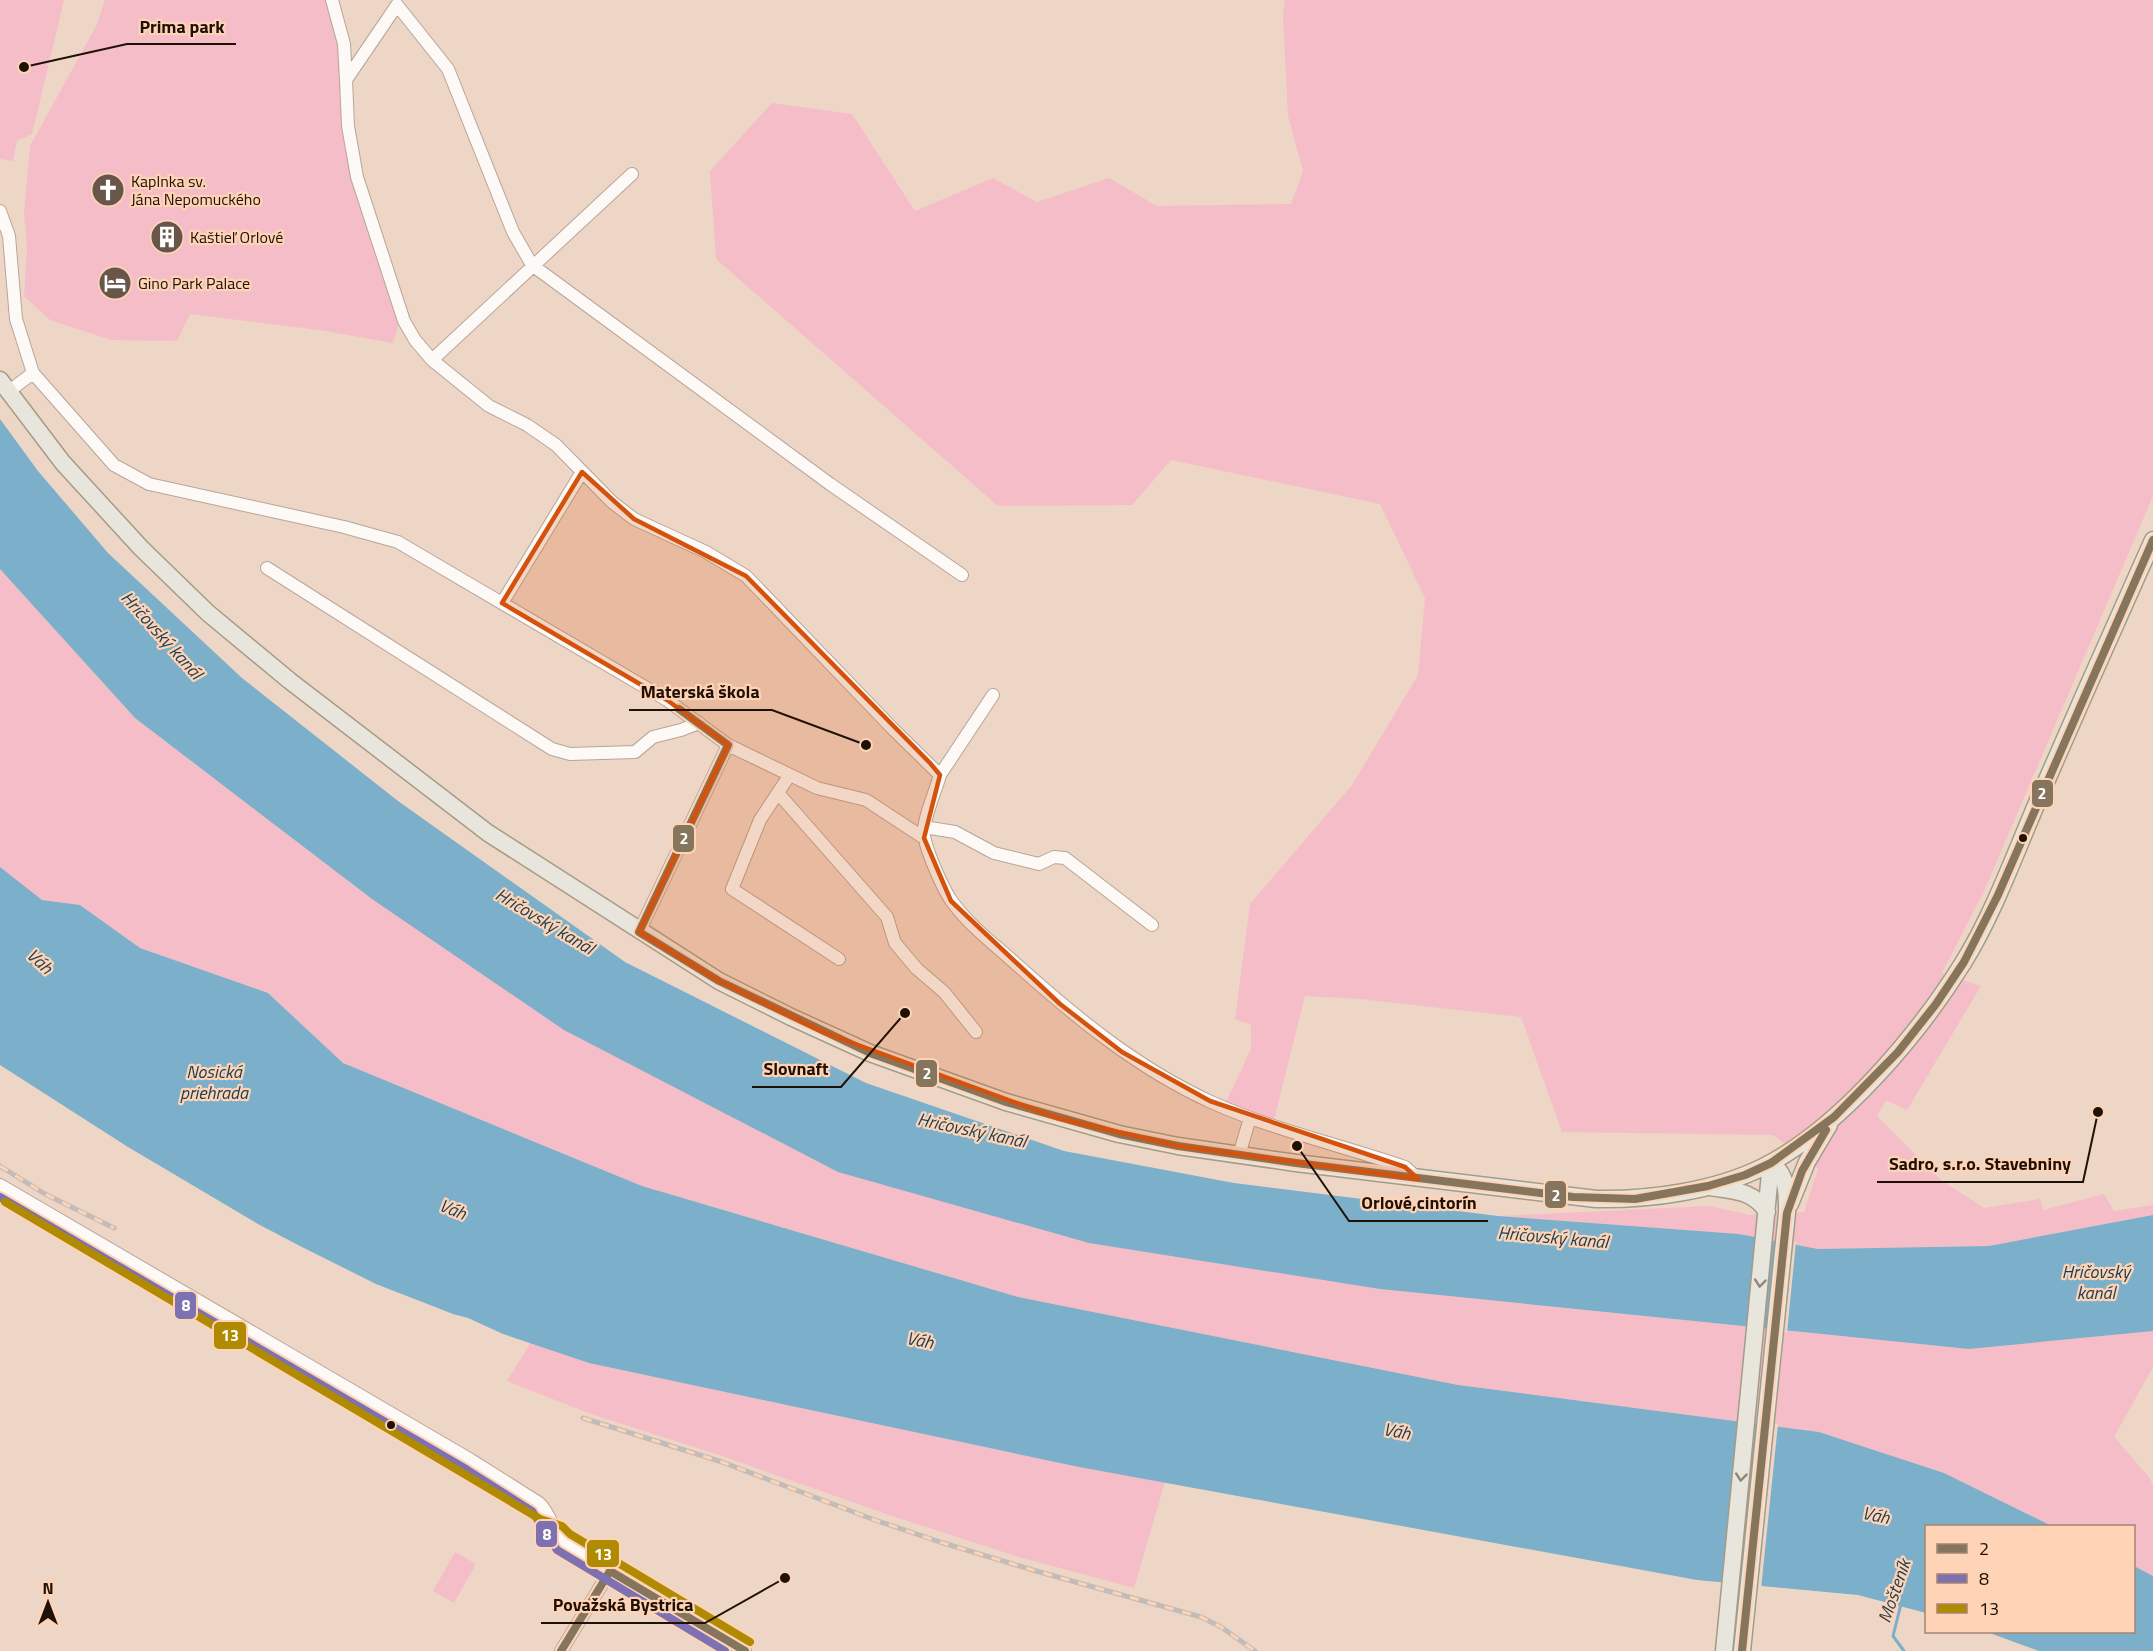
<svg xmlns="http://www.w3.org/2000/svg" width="2153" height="1651" font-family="'Titillium Web',sans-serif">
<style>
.green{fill:#f5bdc7}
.water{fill:#7bafca}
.pier{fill:#eed6c6}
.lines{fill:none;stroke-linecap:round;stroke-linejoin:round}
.stream{stroke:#7bafca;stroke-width:3}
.minor-casing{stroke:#b8a598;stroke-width:14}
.major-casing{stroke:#a59b87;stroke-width:19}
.minor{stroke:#fcf9f6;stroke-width:12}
.major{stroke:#e8e5dc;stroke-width:16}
.rail-casing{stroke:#c2bbb7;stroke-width:5}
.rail{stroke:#fed3b6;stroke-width:3;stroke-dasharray:9;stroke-linecap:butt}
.bus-1-casing{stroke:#fed3b6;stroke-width:12}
.bus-2-casing{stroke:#fed3b6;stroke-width:12}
.bus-3-casing{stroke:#fed3b6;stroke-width:12}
.bus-1{stroke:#86755d;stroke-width:8}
.bus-2{stroke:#7e71b1;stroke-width:8}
.bus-3{stroke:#b08b02;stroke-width:8}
.oneway{stroke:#8e867c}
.marked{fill:#d4520c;fill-opacity:0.2;stroke:#d4520c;stroke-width:4.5;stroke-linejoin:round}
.bus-dot{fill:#201107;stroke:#fed3b6;stroke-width:2}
.labels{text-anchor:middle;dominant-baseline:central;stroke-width:4.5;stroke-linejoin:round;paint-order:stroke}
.poi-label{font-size:16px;fill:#201107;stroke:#fed3b6;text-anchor:start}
.water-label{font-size:18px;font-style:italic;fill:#1a3e52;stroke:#fed3b6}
.leader{fill:none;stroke:#201107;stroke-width:2}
.callout-dot{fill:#201107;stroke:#fed3b6;stroke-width:2}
.callout-label{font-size:18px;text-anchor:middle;font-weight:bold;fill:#201107;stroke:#fed3b6;stroke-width:4.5;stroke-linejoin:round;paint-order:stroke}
.line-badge{stroke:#fed3b6;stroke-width:2}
.badge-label{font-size:16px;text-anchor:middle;font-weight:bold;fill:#fff}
</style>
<rect width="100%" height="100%" fill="#eed6c6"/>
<path class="green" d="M0,0h64l-32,134 -15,7 -4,20 -13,-2z
M105,0h223l11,47 3,22 -2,35 12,74 47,145 -6,20 -74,-13 -129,-16 -13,27 -66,-1 -61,-20 -26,-24 3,-47 -3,-37 6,-66 66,-120z
M1285,0h868v496l-168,393 -43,84 39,13 -74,124 -21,-10 -9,16 64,64 43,28 56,-9 3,11 61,-16 10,17 39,-6v10l-164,31 -171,3 -79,-15 -240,-18 210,-10 41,9 54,-3 14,-43 -45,-34 -211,-3 -41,-115 -161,-18 -55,-3 -31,124 -49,-16 26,-55v-24l-16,-6 15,-115 102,-119 66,-110 7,-77 -45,-94 -209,-44 -39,45 -134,1 -282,-247 -6,-88 62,-68 80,11 63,97 78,-33 44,24 72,-24 48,28 134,-2 12,-33 -15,-55 -5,-102z
M0,569l135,149 237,181 1008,390 589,60 184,-18v36l-39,70 35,40 4,8v91l-19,-10v-40h-82l-108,-53 -125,-41 -361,-47 -440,-88 -376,-111 -299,-123 -75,-70 -128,-45 -60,-43 -38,-5 -42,-33z
M531,1342l58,21 490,104 86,15 -31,106 -115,-31 -130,-42 -167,-59 -131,-42 -84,-33z
M455,1552l21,12 -22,39 -21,-12z"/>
<path class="water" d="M0,419l38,52 70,82 134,125 156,123 227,161 241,121 198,68 170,32 264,33 241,18 79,15 171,-3 164,-31v116l-184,18 -589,-60 -291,-46 -251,-71 -274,-142 -192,-131 -237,-181 -135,-149z
M0,867l42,33 38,5 60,43 128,45 75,70 299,123 376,111 440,88 361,47 125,41 108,53h-126v87l-68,-18 -161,-15 -618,-113 -490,-104 -86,-29 -35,-16 -15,-4 -77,-30 -76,-38 -42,-22 -130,-77 -128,-82z
M2134,1566l19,10v75h-114l-52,-19h147z"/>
<path class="pier" d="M1778,1238l18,4 -9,91 -19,-2z
M1759,1421l19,3 -17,165 -19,-1z"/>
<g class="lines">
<path class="stream" d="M1901,1604l-8,32 11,15"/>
<defs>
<path id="minor" d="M332,0l12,44 2,36
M0,211l9,25 7,83 17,54 81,92 35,19 195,43 54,15 269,158 61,45 89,43 49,12 58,38
M432,360l200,-186
M8,392l25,-19
M267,568l285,181 18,5 65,-2 18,-15 28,-7 18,-7
M962,575l-132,-91 -298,-219 -19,-33 -65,-163 -51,-64 -51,75 2,46 9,51 47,144 11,19 17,20 57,46 38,19 29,20 56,57 22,17 72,33 40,24 147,153 47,46c-4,16 -18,45 -16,61 3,16 19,54 29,67 17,23 41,41 62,60 60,54 122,105 196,139 62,28 130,43 194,65l12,11
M502,603l80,-131
M940,775l53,-80
M789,776l-29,44 -28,69 107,70
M778,793l109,124 8,26 22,26 27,23 32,40
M924,827l31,5 39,21 45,11 15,-7 11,1 87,67
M639,932l89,-187
M1239,1155l11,-37
M0,1185l471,275 68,43c12,11 13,27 24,39l182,109
M561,1651l49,-80"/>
<path id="major" d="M0,380l63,83 78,85 67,65 82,68 198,152 231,148 72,36 79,36 136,49 113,32 59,12 118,17 300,36c54,1 119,-8 167,-32 77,-39 155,-132 200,-204 34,-55 56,-121 83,-181 35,-81 71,-161 107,-242
M1710,1187c24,4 43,3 57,25
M1790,1204l17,-42 22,-37
M1724,1651l47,-488
M1742,1651l45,-438c0,-19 1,-38 -16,-50"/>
</defs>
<use href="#minor" class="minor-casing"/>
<use href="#major" class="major-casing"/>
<use href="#minor" class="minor"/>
<use href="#major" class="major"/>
<defs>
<path id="rail" d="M0,1166l45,28 69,34
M583,1418l139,44 150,57 68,23 96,29 165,46 20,10 34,24"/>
</defs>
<use href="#rail" class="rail-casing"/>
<use href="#rail" class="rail"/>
<defs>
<path id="bus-1" d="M679,709l49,36
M639,932l80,49 151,72 136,49 113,32 59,12 118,17 277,34 62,2 73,-13 37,-11 26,-12 63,-46 64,-65 38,-48 28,-42 34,-67 155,-355
M639,932l89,-187
M610,1571l135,80
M561,1651l49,-80
M1742,1651l45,-438 15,-42 24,-41"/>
<path id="bus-2" d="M0,1197l466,272 66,42 25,39 168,101"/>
<path id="bus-3" d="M5,1202l535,317 22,7 8,8 180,108"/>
</defs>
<use href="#bus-1" class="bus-1-casing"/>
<use href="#bus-2" class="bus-2-casing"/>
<use href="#bus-3" class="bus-3-casing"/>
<use href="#bus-1" class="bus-1"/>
<use href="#bus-2" class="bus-2"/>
<use href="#bus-3" class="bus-3"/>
</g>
<defs><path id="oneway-chevron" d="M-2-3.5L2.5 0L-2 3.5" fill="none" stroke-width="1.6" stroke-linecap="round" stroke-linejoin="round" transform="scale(1.5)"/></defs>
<g class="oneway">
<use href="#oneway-chevron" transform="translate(1760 1283) rotate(96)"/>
<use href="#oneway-chevron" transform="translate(1741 1477) rotate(96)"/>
</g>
<path class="marked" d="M582,472l52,47 112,57 184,187 10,12 -16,63 27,63 109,103 62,48 88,49 195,66 13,12 -240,-33 -121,-28 -232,-85 -106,-52 -80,-49 89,-187 -61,-45 -165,-97z"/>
<defs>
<symbol id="church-disc" viewBox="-11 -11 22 22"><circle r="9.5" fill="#68564a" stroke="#fed3b6"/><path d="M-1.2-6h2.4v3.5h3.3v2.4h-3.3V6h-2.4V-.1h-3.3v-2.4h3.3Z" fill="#fff"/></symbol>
<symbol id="building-disc" viewBox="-11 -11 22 22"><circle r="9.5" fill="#68564a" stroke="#fed3b6"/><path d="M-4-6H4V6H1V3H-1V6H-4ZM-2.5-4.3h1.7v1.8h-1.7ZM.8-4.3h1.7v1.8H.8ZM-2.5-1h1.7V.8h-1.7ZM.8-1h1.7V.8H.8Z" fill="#fff"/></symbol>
<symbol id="hotel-disc" viewBox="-11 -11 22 22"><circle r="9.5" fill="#68564a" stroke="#fed3b6"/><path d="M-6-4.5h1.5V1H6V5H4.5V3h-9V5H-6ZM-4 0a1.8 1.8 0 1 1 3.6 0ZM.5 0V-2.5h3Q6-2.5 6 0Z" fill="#fff"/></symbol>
</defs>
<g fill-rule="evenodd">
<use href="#church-disc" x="89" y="171" width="38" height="38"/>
<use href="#building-disc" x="148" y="218" width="38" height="38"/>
<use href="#hotel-disc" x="96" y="264" width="38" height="38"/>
</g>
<g class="bus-dot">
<circle cx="2023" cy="838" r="5"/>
<circle cx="391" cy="1425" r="5"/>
</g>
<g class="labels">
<g class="poi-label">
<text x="131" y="181">Kaplnka sv.<tspan x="131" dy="18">Jána Nepomuckého</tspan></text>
<text x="190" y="237">Kaštieľ Orlové</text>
<text x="138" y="283">Gino Park Palace</text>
</g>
<g class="water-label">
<text transform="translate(162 635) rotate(48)">Hričovský kanál</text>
<text transform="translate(545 921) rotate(31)">Hričovský kanál</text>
<text transform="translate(40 961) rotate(43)">Váh</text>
<text x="214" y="1071">Nosická<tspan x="214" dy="21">priehrada</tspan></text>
<text transform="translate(972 1130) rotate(12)">Hričovský kanál</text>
<text transform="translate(453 1209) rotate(22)">Váh</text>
<text transform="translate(1553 1237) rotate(5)">Hričovský kanál</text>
<text x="2096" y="1271">Hričovský<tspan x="2096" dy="21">kanál</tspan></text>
<text transform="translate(920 1340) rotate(11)">Váh</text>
<text transform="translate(1397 1431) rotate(11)">Váh</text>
<text transform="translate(1876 1515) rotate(12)">Váh</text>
<text transform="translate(1894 1591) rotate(-71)">Mošteník</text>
</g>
</g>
<path class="leader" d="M24 67L127 44H236M866 745L772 710H629M905 1013L841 1087H752M2098 1112L2083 1182H1877M1297 1146L1349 1221H1488M785 1578L705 1623H541"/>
<g class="callout-dot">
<circle cx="24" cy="67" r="6"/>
<circle cx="866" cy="745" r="6"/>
<circle cx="905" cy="1013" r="6"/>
<circle cx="2098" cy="1112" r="6"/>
<circle cx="1297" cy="1146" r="6"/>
<circle cx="785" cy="1578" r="6"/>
</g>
<g class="callout-label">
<text x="182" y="33">Prima park</text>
<text x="700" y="698">Materská škola</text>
<text x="796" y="1075">Slovnaft</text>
<text x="1980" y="1170">Sadro, s.r.o. Stavebniny</text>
<text x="1419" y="1209">Orlové,cintorín</text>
<text x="623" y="1611">Považská Bystrica</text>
</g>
<g class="line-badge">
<rect x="2031" y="779" width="23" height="29" rx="6" fill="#86755d"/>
<rect x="672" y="824" width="23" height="29" rx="6" fill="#86755d"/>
<rect x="915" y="1059" width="23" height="29" rx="6" fill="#86755d"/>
<rect x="1544" y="1180" width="23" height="29" rx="6" fill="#86755d"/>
<rect x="174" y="1291" width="23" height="29" rx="6" fill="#7e71b1"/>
<rect x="213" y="1321" width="34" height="29" rx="6" fill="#b08b02"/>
<rect x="535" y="1520" width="23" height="28" rx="6" fill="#7e71b1"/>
<rect x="586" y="1539" width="34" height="29" rx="6" fill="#b08b02"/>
</g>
<g class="badge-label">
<text x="2042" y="799">2</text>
<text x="684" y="844">2</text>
<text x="927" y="1079">2</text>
<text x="1556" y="1201">2</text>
<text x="186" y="1311">8</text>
<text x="230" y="1341">13</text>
<text x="547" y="1540">8</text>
<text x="603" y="1560">13</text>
</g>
<rect x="1925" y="1525" width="210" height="108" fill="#fed3b6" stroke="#a58570" stroke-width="1.5"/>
<rect x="1937" y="1544" width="30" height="9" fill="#86755d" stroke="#a58570" stroke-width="1.5"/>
<text x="1979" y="1555" font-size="18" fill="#201107">2</text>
<rect x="1937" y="1574" width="30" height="9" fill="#7e71b1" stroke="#a58570" stroke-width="1.5"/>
<text x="1979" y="1585" font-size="18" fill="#201107">8</text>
<rect x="1937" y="1604" width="30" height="9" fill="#b08b02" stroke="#a58570" stroke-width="1.5"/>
<text x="1979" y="1615" font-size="18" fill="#201107">13</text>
<g transform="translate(48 1603)" stroke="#fed3b6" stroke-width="4.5" paint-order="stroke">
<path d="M0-4.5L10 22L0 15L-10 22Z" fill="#201107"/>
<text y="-9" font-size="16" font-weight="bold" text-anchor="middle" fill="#201107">N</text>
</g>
</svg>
